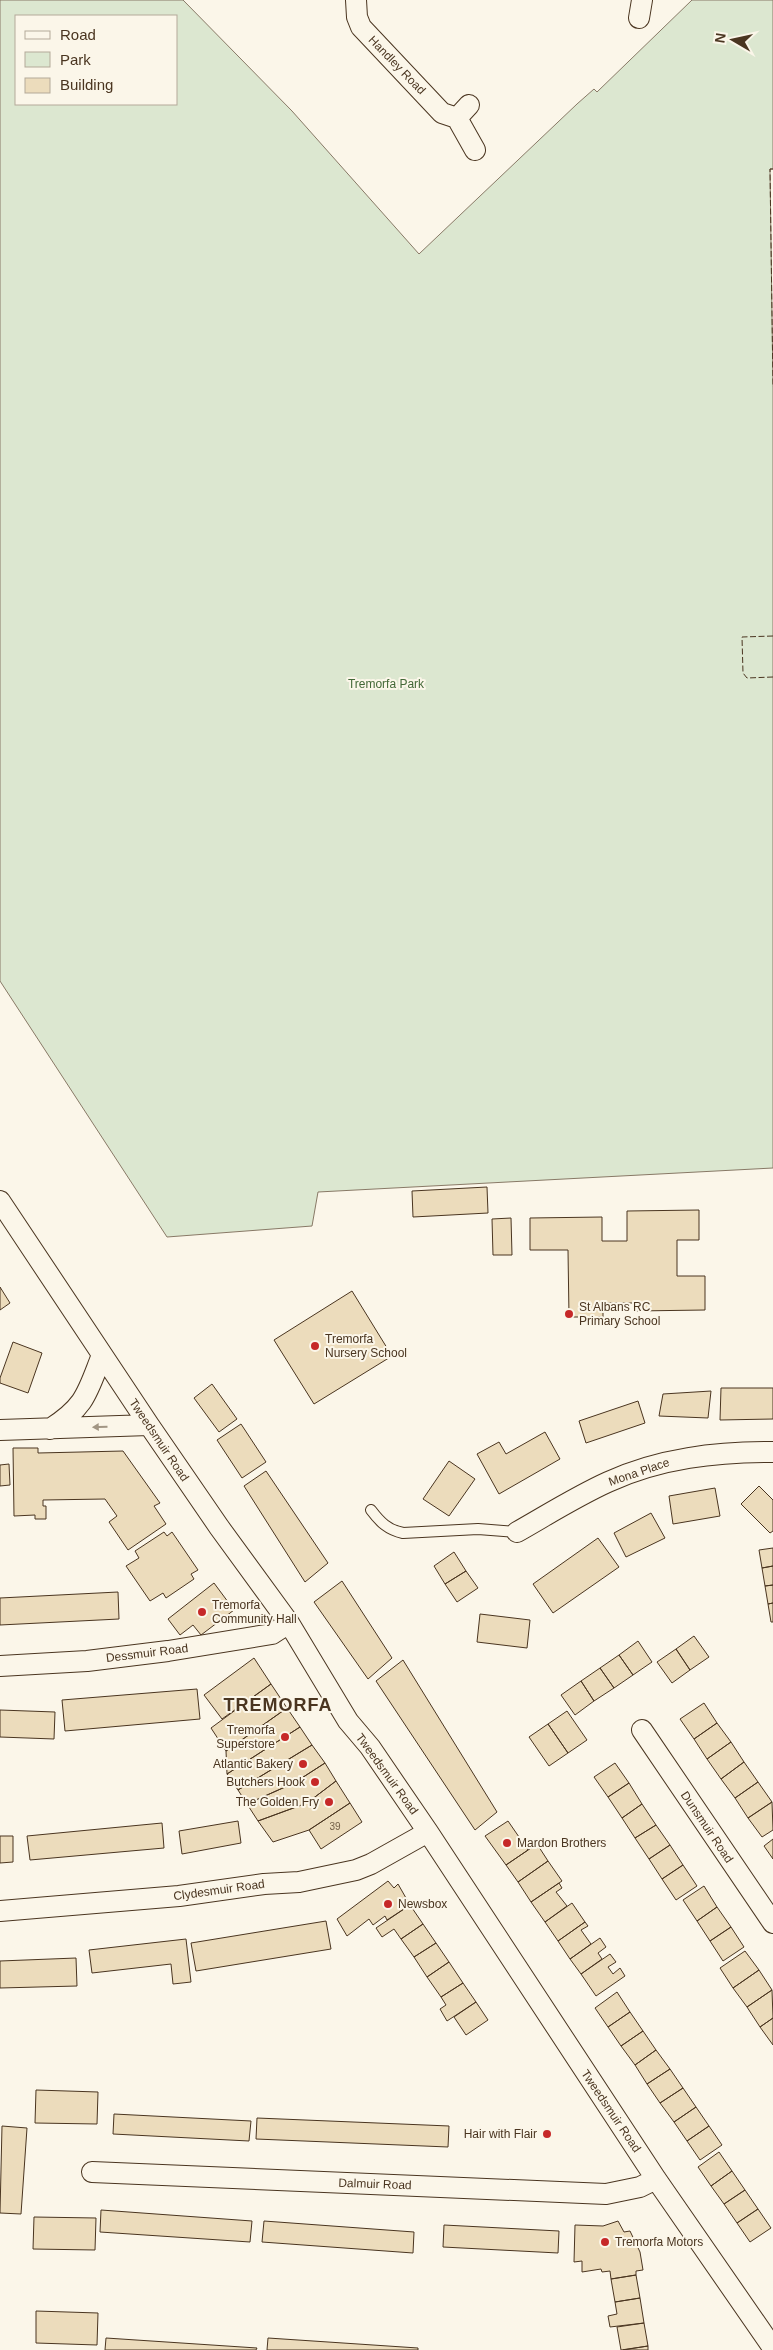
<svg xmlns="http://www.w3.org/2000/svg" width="773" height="2350" font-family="Arial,sans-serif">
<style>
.green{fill:#dce7d0;stroke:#887966;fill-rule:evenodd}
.building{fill:#ecdcbc;stroke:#4a3520}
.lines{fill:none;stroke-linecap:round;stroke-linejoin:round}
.service-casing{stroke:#4a3520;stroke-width:12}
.minor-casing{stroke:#4a3520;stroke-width:22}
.service{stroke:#fbf6e9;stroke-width:10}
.minor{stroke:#fbf6e9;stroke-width:20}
.fence{stroke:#4a3520;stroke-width:1;stroke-dasharray:6 2.5;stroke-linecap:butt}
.oneway{fill:#a29684}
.poi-dot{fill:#c62828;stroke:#fbf6e9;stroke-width:2}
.labels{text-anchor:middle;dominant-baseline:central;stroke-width:4;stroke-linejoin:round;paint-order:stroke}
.number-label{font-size:10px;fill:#725f47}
.street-label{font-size:12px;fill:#4a3520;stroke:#fbf6e9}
.park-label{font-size:12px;fill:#436837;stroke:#fbf6e9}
.poi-label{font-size:12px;fill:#4a3520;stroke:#fbf6e9;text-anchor:start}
.district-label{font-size:18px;font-weight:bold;letter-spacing:1px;fill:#4a3520;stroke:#fbf6e9}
</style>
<rect width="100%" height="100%" fill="#fbf6e9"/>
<path class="green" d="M0,0h183l109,111 127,143 158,-150 17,-15 3,3 95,-92h81v169h-3l3,218v781l-455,24 -6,34 -145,11 -167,-256zM16,16h160v88h-160z"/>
<path class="building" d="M487,1187l1,26 -75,4 -1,-26z
M699,1210v30h-22v36h28v34l-70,1 -1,-8h-31v14h-34l-1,-67h-38v-32l72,-1v24h25v-30z
M511,1218l1,37h-19l-1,-36z
M0,1287l10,16 -10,7z
M352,1291l40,65 -78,48 -40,-64z
M13,1342l29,11 -14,40 -28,-10v-5z
M212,1384l25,35 -18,13 -25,-34z
M721,1388h52v31l-53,1z
M711,1391l-3,27 -49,-2 4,-22z
M638,1401l7,22 -59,20 -7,-22z
M241,1424l25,38 -24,16 -25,-38z
M545,1432l15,27 -61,35 -22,-40 22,-12 7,12z
M13,1448h25v5l85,-2 37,52 -6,3 12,18 -38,26 -19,-28 8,-6 -12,-17 -62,1v6h3v13h-11v-4l-21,1z
M449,1461l26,18 -26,37 -26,-17z
M9,1464l1,21 -10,1v-21z
M266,1471l62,92 -23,19 -61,-96z
M759,1486l14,14v31l-3,2 -29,-29z
M715,1488l5,28 -47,8 -4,-28z
M651,1513l14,25 -39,19 -12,-24z
M164,1532l3,4 5,-4 26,38 -7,4 3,5 -28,19 -3,-5 -13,8 -24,-35 13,-8 -4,-7z
M598,1538l21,29 -66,46 -20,-29z
M773,1548v18l-11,2 -3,-18z
M454,1552l12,19 -21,13 -11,-18z
M773,1566v19l-8,1 -3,-18z
M466,1571l12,17 -21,14 -12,-18z
M342,1581l50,77 -24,21 -54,-77z
M214,1583l20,27 -33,25 -8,-10 -13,10 -12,-16z
M773,1585v18l-5,1 -3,-18z
M118,1592l1,27 -119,6v-27z
M773,1603v19h-2l-3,-18z
M480,1614l50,6 -3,28 -50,-6z
M694,1636l15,21 -19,13 -14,-21z
M638,1641l14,21 -19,13 -14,-20z
M676,1649l14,21 -18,13 -15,-21z
M619,1655l14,20 -19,13 -14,-20z
M254,1658l17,26 -49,35 -18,-24z
M403,1660l94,152 -22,18 -99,-149z
M600,1668l14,20 -20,13 -13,-20z
M581,1681l13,20 -19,14 -14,-20z
M271,1684l16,24 -61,43 -15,-23z
M197,1689l3,30 -135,12 -3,-31z
M704,1703l13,20 -23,16 -14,-20z
M287,1708l13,19 -73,47 -1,-23z
M0,1710l55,2 -1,27 -54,-2z
M567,1711l20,29 -19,13 -20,-29z
M717,1723l14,19 -24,17 -13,-20z
M548,1724l20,29 -19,13 -20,-29z
M300,1727l12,18 -74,45 -11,-16z
M731,1742l13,20 -23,17 -14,-20z
M312,1745l13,18 -31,20 -47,21 -9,-14z
M744,1762l14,20 -23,16 -14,-19z
M325,1763l11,18 -29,22 -49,18 -11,-17 47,-21z
M615,1763l14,20 -21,14 -14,-20z
M336,1781l14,22 -41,27 -36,12 -15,-21 49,-18z
M758,1782l14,20 -24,16 -13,-20z
M629,1783l13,21 -20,14 -14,-21z
M772,1802l1,28 -11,7 -14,-19z
M350,1803l12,19 -41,27 -12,-19z
M642,1804l14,21 -21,13 -13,-20z
M238,1821l3,22 -59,11 -3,-23z
M508,1821l20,29 -22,15 -21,-29z
M162,1823l2,25 -134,12 -3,-24z
M656,1825l14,20 -21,14 -14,-21z
M0,1836h13v26l-13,1z
M773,1839v20l-9,-13z
M537,1844l11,17 -30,21 -12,-17z
M670,1845l13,20 -21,14 -13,-20z
M548,1861l14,20 -31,21 -13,-20z
M683,1865l14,21 -21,14 -14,-21z
M388,1881l6,7 4,-4 12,21 -23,15 -2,-4 -12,9 -4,-6 -22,17 -10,-17z
M559,1883l3,5 -6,4 11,14 -22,16 -14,-20z
M704,1886l13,21 -20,14 -14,-21z
M572,1903l13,19 -27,19 -13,-19z
M410,1905l13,19 -22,15 -7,-10 -12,8 -6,-9z
M717,1907l14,20 -21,14 -13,-20z
M326,1921l5,28 -135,22 -5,-28z
M585,1922l3,4 -7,4 10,14 -21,15 -12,-18z
M423,1924l13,19 -22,14 -13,-18z
M731,1927l13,20 -21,14 -13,-20z
M600,1938l6,9 -8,6 4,6 -21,15 -11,-15z
M186,1939l5,43 -18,2 -2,-20 -79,9 -3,-23z
M436,1943l13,19 -22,15 -13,-20z
M745,1951l14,19 -26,18 -13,-20z
M610,1954l6,8 -8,5 5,7 7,-6 5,8 -29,20 -15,-22z
M76,1958l1,28 -77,2v-27z
M449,1962l14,21 -22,14 -14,-20z
M759,1970l13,20 -25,17 -14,-19z
M463,1983l13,19 -29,19 -7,-12 6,-4 -5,-8z
M772,1990l1,28 -13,9 -13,-20z
M617,1992l13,20 -22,15 -13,-19z
M476,2002l12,18 -22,15 -12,-18z
M630,2012l13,19 -22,15 -13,-19z
M773,2018v27l-13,-18z
M643,2031l13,19 -21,15 -14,-19z
M656,2050l14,19 -23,15 -12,-19z
M670,2069l13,19 -23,15 -13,-19z
M683,2088l13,19 -22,15 -14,-19z
M36,2090l62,2 -1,32 -62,-1z
M696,2107l13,19 -22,15 -13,-19z
M114,2114l137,7 -2,20 -136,-7z
M257,2118l192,8 -1,21 -192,-8z
M2,2126l25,2 -6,86 -21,-1z
M709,2126l13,19 -22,15 -13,-19z
M719,2152l13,19 -21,15 -13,-19z
M732,2171l13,19 -21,14 -13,-18z
M745,2190l13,19 -21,14 -13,-19z
M758,2209l13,19 -21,14 -13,-19z
M101,2210l151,11 -2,21 -150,-10z
M34,2217l62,1 -1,32 -62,-1z
M264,2221l150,11 -1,21 -151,-11z
M618,2221l6,11 6,-1 10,21 3,18 -7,1v4l-25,4 -1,-8 -8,1 -1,-3 -19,3v-11l-8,1 1,-37 28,1z
M444,2225l115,6 -1,22 -115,-6z
M636,2275l4,23 -25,4 -4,-23z
M640,2298l4,25 -34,4 -2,-11 9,-2 -2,-12z
M36,2311l62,2 -1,32 -61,-2z
M644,2323l4,23 -27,4 -4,-23z
M106,2338l151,10 -1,2h-151z
M268,2338l150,10v2h-151z
M648,2346v4h-25z"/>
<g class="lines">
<defs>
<path id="service" d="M371,1510c9,12 17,20 32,23l75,-4 39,3"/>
<path id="minor" d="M356,0l1,17 4,10 81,86 15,5
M639,18l3,-18
M457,118l18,32
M457,118l12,-13
M0,1201l149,224 70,102 70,96 59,98 22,26 58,85 228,347 117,169
M50,1429c36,-23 37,-36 52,-74
M0,1430l149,-5
M517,1532c30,-17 60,-36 91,-50 52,-24 108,-30 165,-30
M0,1666l87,-5 81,-10 104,-17 17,-11
M642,1730l131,193
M0,1911l179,-15 85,-12 35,-2 57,-12 15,-6 57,-32
M92,2172l514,22 34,-7 16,-8"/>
</defs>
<use href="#service" class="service-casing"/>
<use href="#minor" class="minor-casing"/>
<use href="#service" class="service"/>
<use href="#minor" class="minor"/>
<path class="fence" d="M773,169h-3l3,218
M773,636l-31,1 1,36 4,5 26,-1"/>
</g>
<defs><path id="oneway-solid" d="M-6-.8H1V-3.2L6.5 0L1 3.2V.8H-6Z" transform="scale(1.25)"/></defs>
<use class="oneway" href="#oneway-solid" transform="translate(100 1427) rotate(178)"/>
<g class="poi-dot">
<circle cx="569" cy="1314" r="5"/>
<circle cx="315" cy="1346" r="5"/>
<circle cx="202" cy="1612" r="5"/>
<circle cx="285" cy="1737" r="5"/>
<circle cx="303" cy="1764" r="5"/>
<circle cx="315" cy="1782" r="5"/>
<circle cx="329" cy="1802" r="5"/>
<circle cx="507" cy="1843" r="5"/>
<circle cx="388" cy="1904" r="5"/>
<circle cx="547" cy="2134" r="5"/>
<circle cx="605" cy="2242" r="5"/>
</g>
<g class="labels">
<g class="number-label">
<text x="335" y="1826">39</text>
</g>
<g class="street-label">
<text transform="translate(397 65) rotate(46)">Handley Road</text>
<text transform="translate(159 1440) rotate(56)">Tweedsmuir Road</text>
<text transform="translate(639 1472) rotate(-19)">Mona Place</text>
<text transform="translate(147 1653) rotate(-7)">Dessmuir Road</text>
<text transform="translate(387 1774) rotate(54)">Tweedsmuir Road</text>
<text transform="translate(707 1827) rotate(56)">Dunsmuir Road</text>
<text transform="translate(219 1890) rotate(-8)">Clydesmuir Road</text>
<text transform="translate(611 2111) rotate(56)">Tweedsmuir Road</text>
<text transform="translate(375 2184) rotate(2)">Dalmuir Road</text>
</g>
<g class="park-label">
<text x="386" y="684">Tremorfa Park</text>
</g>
<g class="poi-label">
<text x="579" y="1307">St Albans RC<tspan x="579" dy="14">Primary School</tspan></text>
<text x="325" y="1339">Tremorfa<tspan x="325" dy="14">Nursery School</tspan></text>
<text x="212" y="1605">Tremorfa<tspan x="212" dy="14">Community Hall</tspan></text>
<text x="275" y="1730" text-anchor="end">Tremorfa<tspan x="275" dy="14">Superstore</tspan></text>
<text x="293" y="1764" text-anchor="end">Atlantic Bakery</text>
<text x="305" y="1782" text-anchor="end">Butchers Hook</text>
<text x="319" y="1802" text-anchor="end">The Golden Fry</text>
<text x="517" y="1843">Mardon Brothers</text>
<text x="398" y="1904">Newsbox</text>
<text x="537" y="2134" text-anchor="end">Hair with Flair</text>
<text x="615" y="2242">Tremorfa Motors</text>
</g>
<g class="district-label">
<text x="278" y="1705">TREMORFA</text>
</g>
</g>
<rect x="15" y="15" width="162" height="90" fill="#fbf6e9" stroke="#b4a999"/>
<rect x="25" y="31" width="25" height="8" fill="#fbf6e9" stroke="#b4a999"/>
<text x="60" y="40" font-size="15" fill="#4a3520">Road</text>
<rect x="25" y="52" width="25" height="15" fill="#dce7d0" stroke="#b4a999"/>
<text x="60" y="65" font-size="15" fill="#4a3520">Park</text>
<rect x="25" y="78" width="25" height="15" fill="#ecdcbc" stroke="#b4a999"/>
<text x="60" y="90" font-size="15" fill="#4a3520">Building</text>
<g transform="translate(733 40) rotate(279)" stroke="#fbf6e9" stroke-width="4" paint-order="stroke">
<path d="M0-4L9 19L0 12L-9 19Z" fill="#4a3520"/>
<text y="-8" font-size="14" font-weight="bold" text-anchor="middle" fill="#4a3520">N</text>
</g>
</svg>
